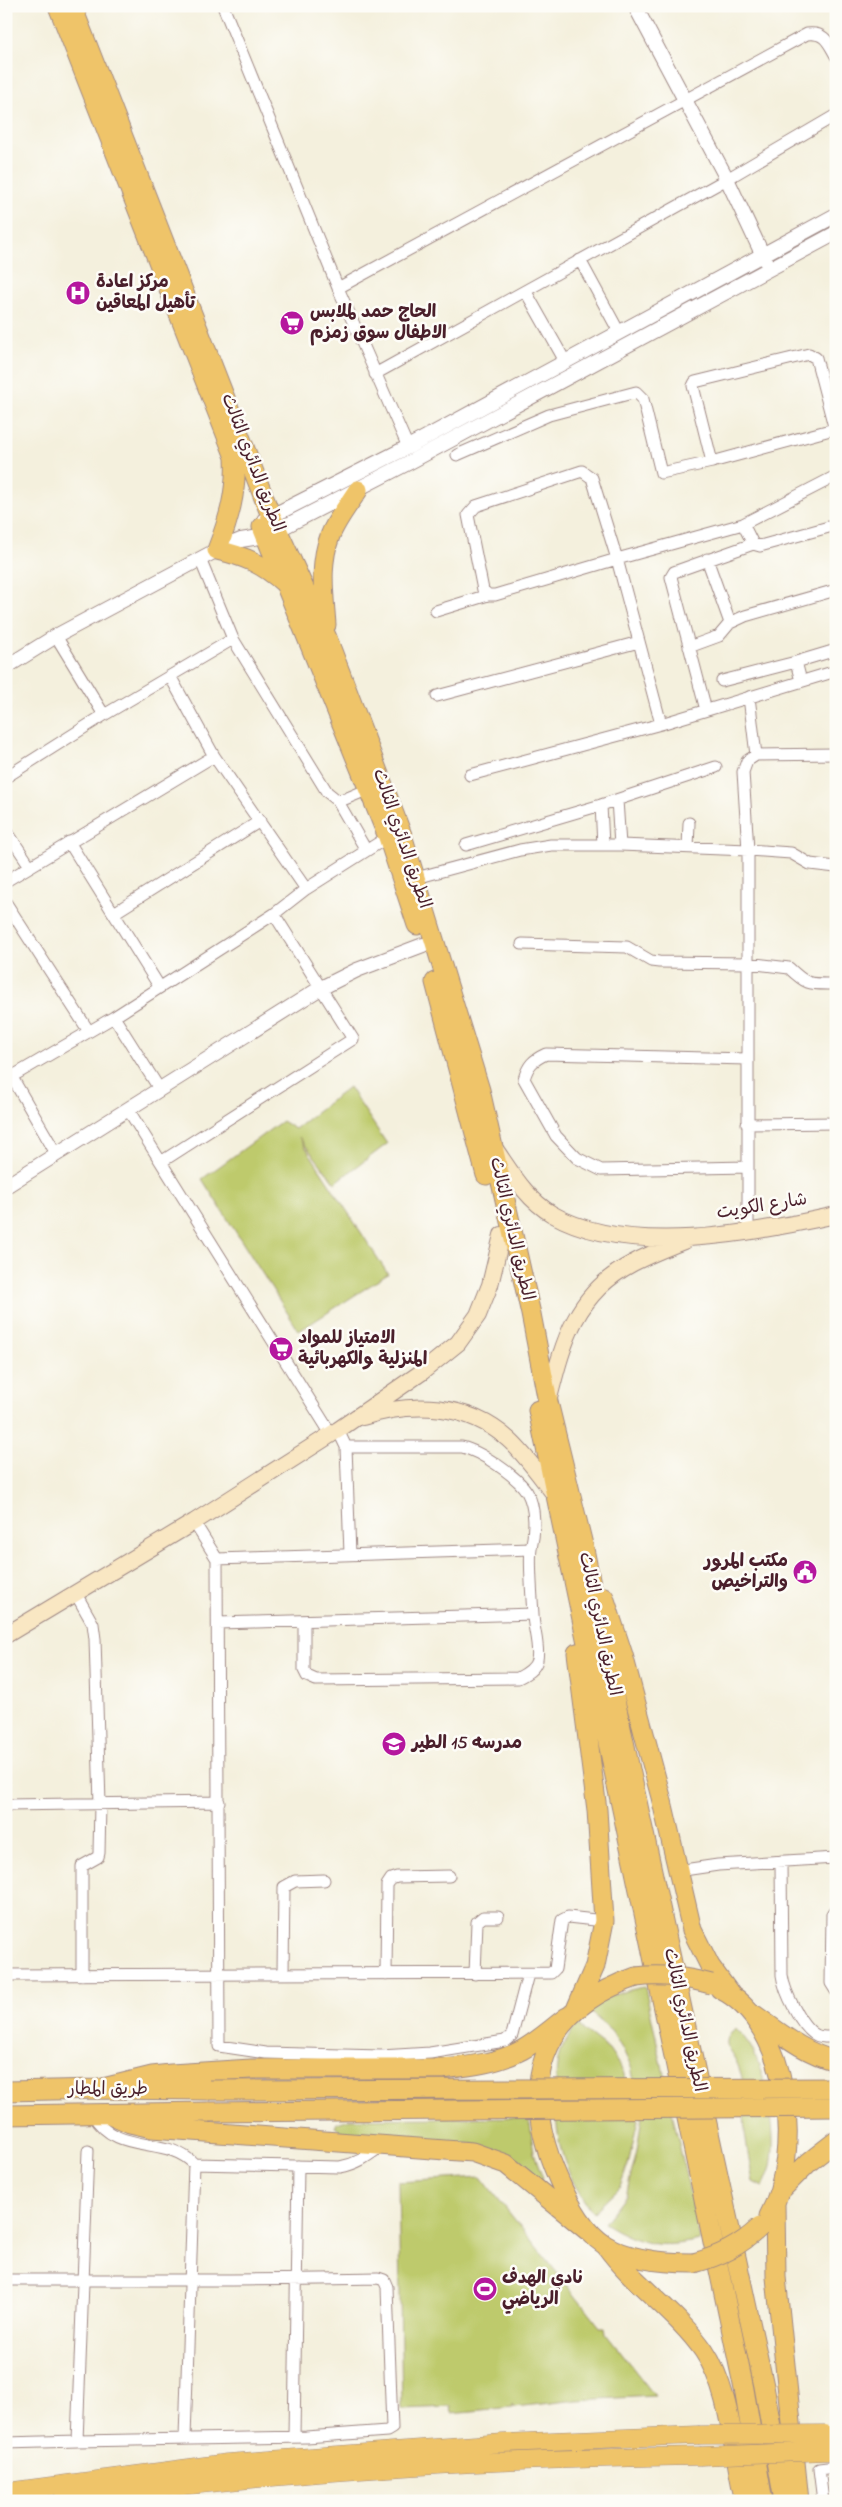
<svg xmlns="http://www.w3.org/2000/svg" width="842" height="2507" font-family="'Indie Flower','Playpen Sans Arabic',sans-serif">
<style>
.green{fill:#beca6c;stroke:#84744c}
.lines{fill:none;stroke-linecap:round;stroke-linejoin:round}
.minor-casing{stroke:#9f8884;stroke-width:13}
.tertiary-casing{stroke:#9f8884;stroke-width:16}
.secondary-casing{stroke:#9f8884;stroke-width:18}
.primary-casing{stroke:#9f8884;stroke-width:19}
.trunk-casing{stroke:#9f8884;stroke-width:21}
.minor{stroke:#fff;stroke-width:11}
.tertiary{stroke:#fff;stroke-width:14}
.secondary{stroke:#f9e7c3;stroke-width:16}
.primary{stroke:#efc469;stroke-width:18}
.trunk{stroke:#efc469;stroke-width:19}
.primary-bridge-casing{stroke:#9f8884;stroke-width:19;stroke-linecap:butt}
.trunk-bridge-casing{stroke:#9f8884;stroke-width:21;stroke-linecap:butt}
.primary-bridge{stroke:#efc469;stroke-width:18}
.trunk-bridge{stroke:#efc469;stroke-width:19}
.labels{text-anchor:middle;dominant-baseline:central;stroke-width:5;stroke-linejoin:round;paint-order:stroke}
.poi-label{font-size:18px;font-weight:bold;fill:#4a1f2b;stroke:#fdfcf7;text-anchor:start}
.street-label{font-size:18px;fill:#4a1f2b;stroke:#fdfcf7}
</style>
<rect width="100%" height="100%" fill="#fdfcf7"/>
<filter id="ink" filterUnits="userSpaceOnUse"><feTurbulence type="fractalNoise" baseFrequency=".02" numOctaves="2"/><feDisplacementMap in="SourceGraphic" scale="10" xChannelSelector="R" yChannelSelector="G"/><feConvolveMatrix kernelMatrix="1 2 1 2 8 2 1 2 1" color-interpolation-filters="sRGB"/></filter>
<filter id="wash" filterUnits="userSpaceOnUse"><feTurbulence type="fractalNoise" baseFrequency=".0096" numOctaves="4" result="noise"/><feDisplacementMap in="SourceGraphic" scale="20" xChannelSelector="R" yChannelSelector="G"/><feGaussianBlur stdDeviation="1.12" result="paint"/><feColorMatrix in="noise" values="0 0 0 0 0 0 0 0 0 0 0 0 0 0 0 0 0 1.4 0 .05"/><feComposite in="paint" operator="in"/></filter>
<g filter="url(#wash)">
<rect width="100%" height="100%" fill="#f4f0dd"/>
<path class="green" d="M349,1087l38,57 -52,39 -36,-46 89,137 -89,57 -97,-152 80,-58 13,8z
M645,1987l55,253c-42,9 -59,5 -96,-17l22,-28 11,-44 5,-35 -11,-49 -7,-15 -12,-20 -24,-22c16,-13 36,-20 57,-23z
M577,2025l32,25 14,21 15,49 -10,45 -8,22 -27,26c-32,-43 -39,-76 -37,-129 0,-13 1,-29 8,-41 4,-6 9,-12 13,-18z
M735,2028c6,6 13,13 17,21 15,29 27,89 18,121 -2,6 -5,12 -7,17l-10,-5c-3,-16 -6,-33 -8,-49 -2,-22 2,-45 -6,-65 -7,-20 -21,-20 -4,-40z
M529,2117l5,36 9,25 -4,2 -27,-22 -19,-9 -21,-5 -130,-12 -7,-5 2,-4 12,-4z
M481,2177l119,150h5l1,7 49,62 -78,4 -62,7 -2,-3v3l-62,6 -1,-6 -48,2 -4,-227z"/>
</g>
<g filter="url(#ink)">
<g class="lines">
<defs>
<path id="minor" d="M223,6l115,282 70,159
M580,260l39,72
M338,288l469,-254c18,-2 21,8 29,22
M526,292l39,69
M375,374l352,-195 109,-64
M834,429l-122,33 -19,-76 2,-4 114,-28 7,4 20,76
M457,455l92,-40 87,-23 7,7 18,74 51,-11
M582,471l10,7 25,81 -122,36h-7l-5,-5 -15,-75 8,-9z
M836,476l-93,48 -126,35 44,165 175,-53
M743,524l10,20 7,2 76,-21
M200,559l33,80
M707,559l23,64
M436,611l52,-16
M689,647l30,-11 11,-13 15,-7 91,-26
M170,676l63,-37 94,153 10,8 8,-1 24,-10
M722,681l74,-19
M801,681l-5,-19 40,-12
M437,696l202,-54
M749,697l7,58 80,-1
M706,710l-35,-133 3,-5 79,-28
M214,756l92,133
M470,775l191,-51
M6,777l98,-62 -48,-79
M337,800l29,50
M617,800l3,45
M601,805l2,40
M6,830l24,36
M69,842l90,144
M466,845l135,-40 115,-38
M688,848l1,-25
M416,878l104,-28 31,-5h69l128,5 -5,-78 4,-11 9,-6
M6,881l208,-125 -44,-80 -66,39
M6,903l82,127
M114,913l146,-92
M274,914l32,-25 82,-52
M522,944l105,3 24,14 8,1 89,1 41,5c19,18 20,16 47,16
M747,1059l-201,-5c-13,6 -18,11 -22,25l32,57 21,22 24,12 147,-3
M6,1067l51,88
M6,1080l108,-63
M160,1090l-46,-73 160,-103 79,125 -192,123
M129,1111l202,323
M747,1124l89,-1
M748,1231v-381l43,3 19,11 26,3
M338,1430l8,17 4,107
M194,1522l23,37 2,487 47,7 115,3 49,-3 75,-12 7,-6 16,-61
M217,1559l314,-10
M76,1594l17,30 2,15 5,165 -1,49 -1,4 -16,9v109
M304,1621v49l3,6 9,4 202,-2c8,-4 17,-9 19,-18 3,-14 -4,-32 -4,-46 -1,-15 -4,-53 -2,-65 4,-17 5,-41 -4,-57 -10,-16 -47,-41 -65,-45h-116
M218,1623l315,-9
M6,1805l213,-3
M781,1861l1,114c2,16 19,52 34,60 6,3 13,2 20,2
M677,1871l41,-6 118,-7
M836,1908l-4,6 -1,69 5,8
M283,1974l1,-87 11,-6 29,-1
M386,1974l1,-89 4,-6 6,-2 52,-1
M475,1974l2,-52 6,-5h15
M6,1975l545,-2 4,-4 7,-49 6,-3 36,4
M93,2114c24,43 73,20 101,50l-9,274
M194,2164l146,3c18,-3 29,-12 43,-22
M6,2280c124,0 248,1 372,-2l6,2 3,7 5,141 -5,3 -81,6 -229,4 11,-290
M294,2437l4,-271
M6,2443l71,-2
M823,2501l-4,-32 17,-2"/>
<path id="tertiary" d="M635,6l92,173 38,81
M264,520l144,-73 428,-232
M6,667l50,-31 161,-86 24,-10 25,-4 144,-74 426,-229
M6,1186l313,-197 38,-19 66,-25"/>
<path id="secondary" d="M495,1149c16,23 32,51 57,65 76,44 202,19 284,1
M548,1402c15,-59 26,-108 85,-139 17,-9 35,-16 53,-23
M363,1417c49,-16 105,-14 145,22 18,16 32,37 47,56
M6,1635l188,-113 144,-92 84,-58 36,-29 20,-28 12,-30 12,-50"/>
<path id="primary" d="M6,2492l221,-29 276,-20 195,-8
M62,2501c211,-30 424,-42 638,-45"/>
<path id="trunk" d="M58,6l177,451
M72,6l199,510 56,122 75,197 78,255 51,224 17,88 36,147 24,119 156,718 20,115
M235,458c2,34 -6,61 -18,92 27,6 46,14 67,33
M262,527l126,310 29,88
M326,625c-2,-30 -7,-60 4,-89 6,-16 19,-32 28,-46
M435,982l51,193
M538,1410l206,979 19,112
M604,1597l19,58 38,142 31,133 18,36 21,29
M636,1977c-99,34 -118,110 -78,201 10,24 24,52 47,67 24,15 62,18 89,18
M720,1989c71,35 83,164 49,227
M577,2007l18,-41 9,-45 -7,-111 -20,-157
M755,2015c27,19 49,38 81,46
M99,2089l53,-13 19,-2 80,-5h192c27,-3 55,-6 79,-19 16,-9 30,-22 45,-33
M6,2091l93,-2 110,1
M110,2114l20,9 22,5 320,24 34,12 82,67
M6,2115l203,-3
M780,2191l29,-29 27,-21
M775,2204l1,73 23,224
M606,2246c28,39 71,66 98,105 27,40 29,103 41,150"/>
</defs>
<use href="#minor" class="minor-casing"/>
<use href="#tertiary" class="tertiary-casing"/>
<use href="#secondary" class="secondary-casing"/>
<use href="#primary" class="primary-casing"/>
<use href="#trunk" class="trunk-casing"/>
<use href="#minor" class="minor"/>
<use href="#tertiary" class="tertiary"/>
<use href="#secondary" class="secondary"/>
<use href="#primary" class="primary"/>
<use href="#trunk" class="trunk"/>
<defs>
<path id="primary-bridge" d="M698,2435l127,-1
M700,2456l129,-5"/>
<path id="trunk-bridge" d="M636,1977c27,-3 49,0 75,7
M209,2090l627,-2
M209,2112l627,-5
M694,2263c26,-7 46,-17 66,-36"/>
</defs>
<use href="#primary-bridge" class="primary-bridge-casing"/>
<use href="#trunk-bridge" class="trunk-bridge-casing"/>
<use href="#primary-bridge" class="primary-bridge"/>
<use href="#trunk-bridge" class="trunk-bridge"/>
</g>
</g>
<defs>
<symbol id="hospital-disc" viewBox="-11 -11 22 22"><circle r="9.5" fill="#b5179e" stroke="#fdfcf7"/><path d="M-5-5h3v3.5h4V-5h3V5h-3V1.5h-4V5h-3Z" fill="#fff"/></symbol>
<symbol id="supermarket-disc" viewBox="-11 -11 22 22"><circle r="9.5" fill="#b5179e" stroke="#fdfcf7"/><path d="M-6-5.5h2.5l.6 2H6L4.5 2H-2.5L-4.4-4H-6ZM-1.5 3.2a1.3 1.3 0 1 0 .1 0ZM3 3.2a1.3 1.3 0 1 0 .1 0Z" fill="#fff"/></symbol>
<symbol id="civic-disc" viewBox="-11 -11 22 22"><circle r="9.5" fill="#b5179e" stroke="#fdfcf7"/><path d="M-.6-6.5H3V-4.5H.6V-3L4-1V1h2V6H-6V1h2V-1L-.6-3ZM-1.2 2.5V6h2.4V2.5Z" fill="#fff"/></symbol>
<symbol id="school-disc" viewBox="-11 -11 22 22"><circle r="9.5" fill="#b5179e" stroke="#fdfcf7"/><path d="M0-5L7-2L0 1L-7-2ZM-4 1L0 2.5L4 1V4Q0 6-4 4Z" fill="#fff"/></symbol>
<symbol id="stadium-disc" viewBox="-11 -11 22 22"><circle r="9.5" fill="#b5179e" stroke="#fdfcf7"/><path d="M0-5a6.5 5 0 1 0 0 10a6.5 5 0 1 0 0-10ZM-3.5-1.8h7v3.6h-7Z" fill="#fff"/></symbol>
</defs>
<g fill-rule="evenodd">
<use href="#hospital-disc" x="64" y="279" width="28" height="28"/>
<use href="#supermarket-disc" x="278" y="309" width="28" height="28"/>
<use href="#supermarket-disc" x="267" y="1335" width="28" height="28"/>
<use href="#civic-disc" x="791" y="1558" width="28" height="28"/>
<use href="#school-disc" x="380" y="1730" width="28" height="28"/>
<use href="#stadium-disc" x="471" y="2275" width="28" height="28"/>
</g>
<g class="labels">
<g class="poi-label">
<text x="96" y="283">مركز اعادة<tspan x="96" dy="21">تأهيل المعاقين</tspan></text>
<text x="310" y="313">الحاج حمد لملابس<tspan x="310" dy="21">الاطفال سوق زمزم</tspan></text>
<text x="298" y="1339">الامتياز للمواد<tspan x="298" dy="21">المنزلية والكهربائية</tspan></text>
<text x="788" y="1562" text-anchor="end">مكتب المرور<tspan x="788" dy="21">والتراخيص</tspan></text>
<text x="412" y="1744">مدرسه 15 الطير</text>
<text x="502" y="2279">نادي الهدف<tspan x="502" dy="21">الرياضي</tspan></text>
</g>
<g class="street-label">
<text transform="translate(252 463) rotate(69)">الطريق الدائري الثالث</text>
<text transform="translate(401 839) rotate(71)">الطريق الدائري الثالث</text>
<text transform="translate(762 1207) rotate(-9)">شارع الكويت</text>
<text transform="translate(511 1229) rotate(77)">الطريق الدائري الثالث</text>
<text transform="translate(599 1624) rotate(78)">الطريق الدائري الثالث</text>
<text transform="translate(684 2020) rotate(78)">الطريق الدائري الثالث</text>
<text x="108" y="2090">طريق المطار</text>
</g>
</g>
<rect width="842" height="2507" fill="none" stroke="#fdfcf7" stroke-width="25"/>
</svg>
